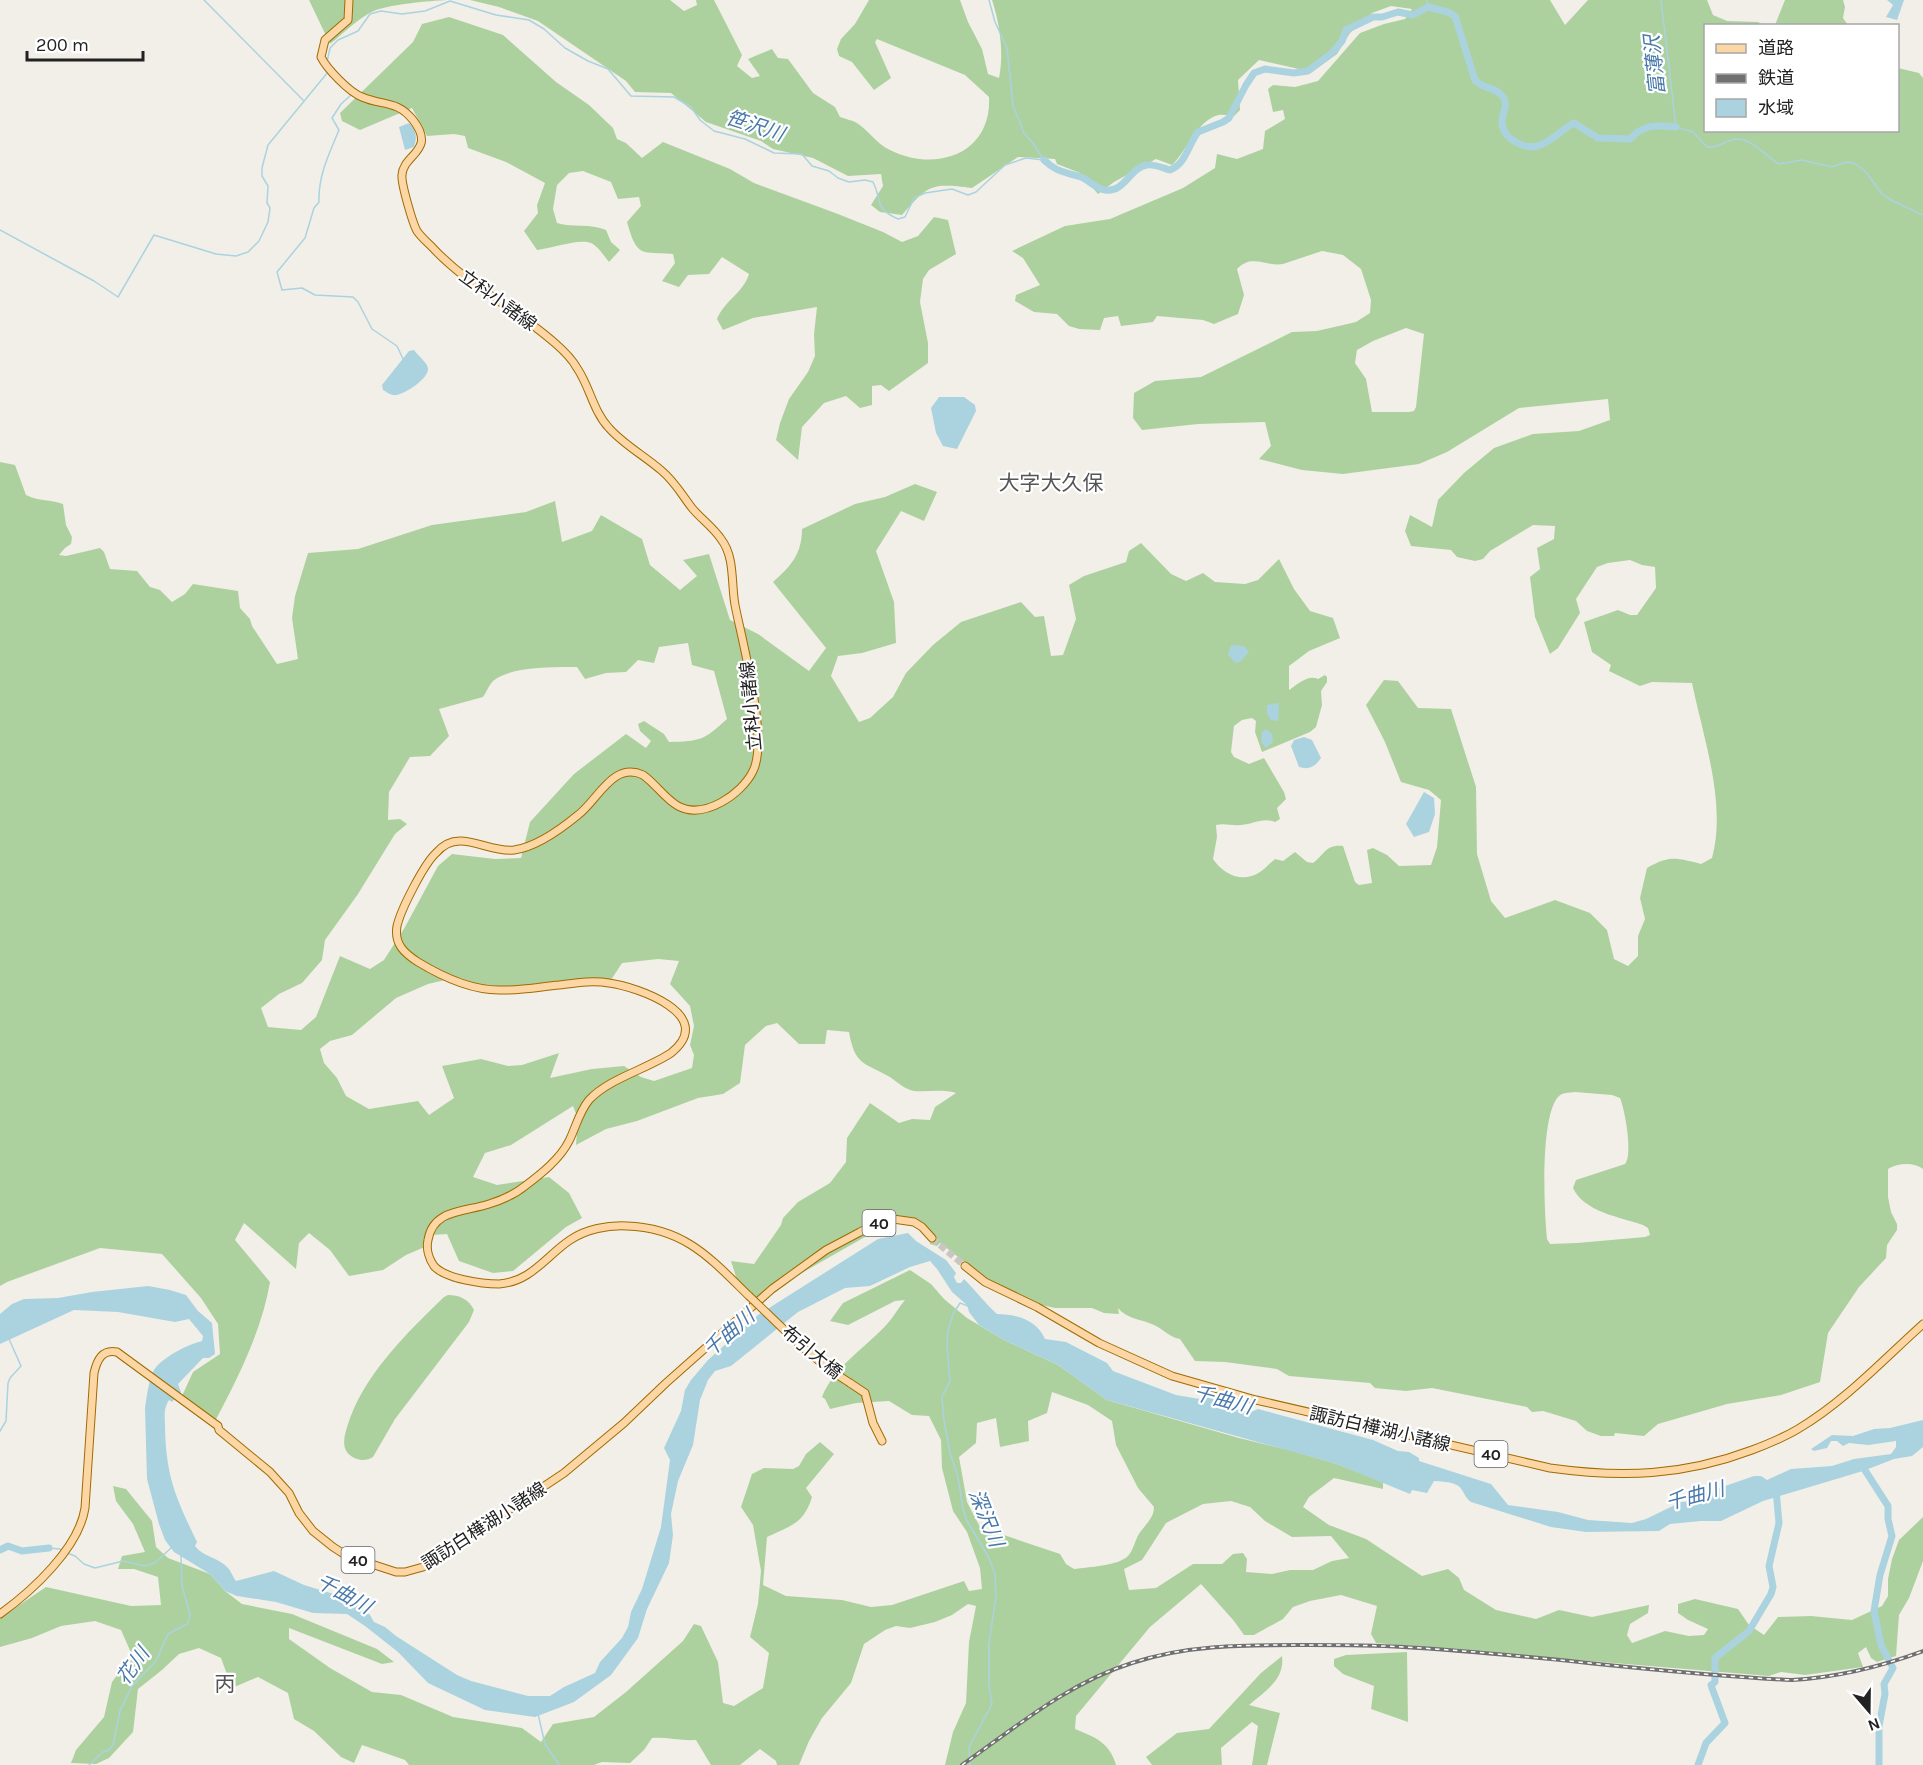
<svg xmlns="http://www.w3.org/2000/svg" width="1923" height="1765" font-family="Karla,'Noto Sans JP',sans-serif">
<style>
.forest{fill:#add19e;fill-rule:evenodd}
.water{fill:#aad3df}
.lines{fill:none;stroke-linecap:round;stroke-linejoin:round}
.stream{stroke:#aad3df;stroke-width:1.5}
.river{stroke:#aad3df;stroke-width:7}
.major-tunnel{stroke:#c8c6c1;stroke-width:7;stroke-dasharray:7 3.5;stroke-linecap:butt}
.major-casing{stroke:#a06b00;stroke-width:9}
.major{stroke:#fcd6a4;stroke-width:7}
.rail-casing{stroke:#707070;stroke-width:4}
.rail{stroke:#fff;stroke-width:1.5;stroke-dasharray:4.5;stroke-linecap:butt}
.major-bridge-casing{stroke:#a06b00;stroke-width:9;stroke-linecap:butt}
.major-bridge{stroke:#fcd6a4;stroke-width:7}
.labels{text-anchor:middle;dominant-baseline:central;stroke-width:4.5;stroke-linejoin:round;paint-order:stroke}
.shield{fill:#fff;stroke:#646464;stroke-width:1.5}
.shield-label{font-size:16px;font-weight:bold;fill:#222}
.street-label{font-size:18px;fill:#222;stroke:#fff}
.water-label{font-size:20px;font-style:italic;fill:#4a7aab;stroke:#fff}
.quarter-label{font-size:21px;fill:#555;stroke:#fff}
</style>
<rect width="100%" height="100%" fill="#f2efe9"/>
<path class="forest" d="M309,0h138c-19,1 -53,4 -71,10 -17,7 -32,23 -46,34z
M470,0h200l14,11 13,-6 -1,-5h18l28,55 -5,11 15,12 8,-2 -12,-17 24,-10 6,9 10,1 25,34 22,14 5,10c5,2 12,3 17,6 12,8 20,21 33,27 46,23 102,4 99,-53l-24,-22 -88,-36 -2,3 16,36 -17,12 -22,-28 -13,-6 -2,-7 4,-10 14,-15 14,-24h91l8,22 14,27 6,25 11,4c5,-24 1,-54 -7,-78h558l15,25 23,-25h119l6,15 14,6 31,1 6,3 -58,1v104h192v-62l21,5 4,5v1091c-9,-7 -25,-6 -35,0v28l3,15 6,12v6l-10,15 -1,13 -27,29 -31,46 -8,49 -39,13 -54,9 -69,20 -14,12 -29,-3 -1,3h-13l-14,-5 -11,-10 -33,-10 -11,1 -5,-5 -95,-19 -26,3 -31,-3 -5,-5 -81,-7 -12,-7 -52,-7 -30,-1 -15,-22c-9,-1 -17,-10 -26,-14 -13,-6 -27,-6 -36,-17l1,6 -15,-1 -12,-5h-37l-18,-4 -44,-20 -53,-41 -3,3 -7,-2 -1,-5 2,-2 -31,-20 -144,82 -19,-19 -6,-19 23,3 27,-39 2,-7 15,-16 32,-19 16,-21 1,-24 23,-35 29,20 13,-4 18,1 5,-13 21,-14c-14,-4 -27,-1 -42,-2 -8,-1 -17,-9 -24,-14 -26,-15 -35,-11 -41,-45l-22,-2 -2,14h-26l-22,-21 -11,3 -21,19 -5,38 -17,11 -25,4 -61,23 -31,8 -30,16 2,-26 -5,-13 -62,39 -26,8 -12,24 24,8 52,-8 20,16 13,25 -16,9 -53,44 -20,2 -34,-12 -12,-27 -15,1 -5,11 -21,9 -23,15 -34,6 -19,-26 -21,-17 -10,10 -3,26 -52,-46 -9,17 35,42c-8,48 -32,96 -55,139l-33,-25 11,-24 27,-18 -2,-30 -17,-26 -39,-44 -62,-6 -93,34 -7,4v-824l15,3 11,30c15,7 23,4 37,9l3,21 6,12 -1,7 -6,4 -6,7 7,1 34,-8 4,4 6,17 27,2 13,16 10,3 12,12 13,-8 8,-10 45,7 2,17 10,11 2,7 25,38 21,-5 -6,-41 3,-22 13,-43 50,-4 74,-24 94,-13 29,-11 7,41 30,-11 9,-16 41,24 8,26 30,25 17,-14 -14,-16 26,-6 21,66 28,14 51,37 17,-23 -53,-66c18,-16 29,-28 29,-53l53,-25 30,-7 30,-13 22,8 -13,29 -23,-10 -25,40 18,51 2,41 -34,10 -24,3 -7,20 28,46 11,-4 23,-21 13,-24 27,-28 28,-23 60,-20 14,15 9,-1 7,40 12,-1 13,-36 -7,-34 15,-9 42,-14 3,-11 12,-8 30,31 15,7 17,-8 12,9 30,2 13,-4 21,-21 15,30 16,22 23,7 7,20 -31,13 -20,15v24c9,-6 19,-16 29,-11l7,-4 2,2v5l-6,9 1,14 -6,22 -6,5 -48,20 -7,-20 1,-11 -4,-3 -10,2 -8,6 -3,26 3,5 15,7 15,-6 20,34 2,7 -9,9 3,11 -5,3c-12,-5 -21,2 -34,3 -9,1 -16,-2 -25,0l1,12 -4,22c10,15 29,25 47,13 5,-3 10,-9 15,-13l8,2 12,-9 12,10 6,1c12,-9 13,-19 30,-17l12,36 4,3 13,-2 -5,-33 6,-2 14,7 12,11 32,-1 6,-18 4,-47 -12,-10 -28,-8 -16,-40 -19,-37 18,-25 14,1 20,27 33,1 25,78 1,67 14,47 14,17 50,-18 35,13 17,17 7,29 14,7 10,-10v-20l7,-17 -5,-21 7,-30c23,-13 29,-10 54,-4l11,-6c15,-54 -9,-121 -20,-175l-40,-1 -12,4 -31,-15 2,-6 -19,-13 -8,-30 34,-12 12,5h7l19,-27 -1,-21 -13,-2 -12,-5 -22,3 -11,4 -21,32 4,14 -22,35 -8,6 -15,-37 -5,-40 10,-8 -3,-21 17,-9 1,-13 -22,-1 -43,26 -7,8 -8,2 -18,-4 -6,-7 -40,-4 -6,-15 5,-16 22,12 6,-27 26,-27 30,-25 39,-14 46,-3 31,-11 -2,-21 -89,9 -72,44 -28,12 -76,10 -41,-4 -43,-11 12,-13 -6,-24 -67,2 -56,6 -9,-12 1,-25 21,-12 46,-4 91,-45 25,-1 39,-9 14,-9 1,-13 -10,-31 -18,-14 -21,-4 -39,13c-17,3 -31,-11 -46,5l7,26 -6,19 -24,10 -11,-4 -46,-4 -4,6 -32,4 -3,-10 -14,2 -4,12 -21,-1 -10,-3 -12,-12 -23,-2 -19,-11 1,-6 24,-10 -17,-27 -11,-7 53,-25 45,-7 73,-31 32,-20 2,-14 20,5 26,-10 2,-18 20,-12 -2,-9 -10,2 -5,-23 5,-4 22,2 23,-6 42,-48 24,-9 21,-5 7,-10 -21,-3 -19,7 -22,20 -13,21 -25,18 -53,-12 -21,20 2,30 -6,6c-4,0 -11,-2 -15,-1 -21,4 -32,36 -47,50l-16,-6 -42,23 -16,12 -18,-21 -23,-9 -2,-5 -37,-2 -46,31c-41,-5 -43,-4 -70,27l-22,-3 -9,-7 12,-19 -2,-12 -33,2 -35,-18 -40,-9 -12,-8 -55,-19 -35,-29 -36,-1 -9,-11 -88,-60 -39,-14zM1406,328l18,6 -8,73 -2,4 -5,1h-37l-6,-33 -11,-16 2,-13 16,-9zM688,643l4,22 22,6 13,48c-24,22 -27,22 -58,23l-5,-8 -20,-13 -6,3 2,7 11,10 -5,7 -20,-14 -52,40 -44,48 -9,36 -26,1 -43,-5 -14,12 -33,61 -21,33 -14,9 -30,-13 -24,61 -15,13 -33,-3 -7,-19 18,-14 23,-11 20,-23 3,-20 33,-46 37,-60 12,-10 -7,-5 -12,1 1,-28 21,-35 20,-1 19,-20 -10,-27 44,-12c3,-4 6,-12 10,-16 18,-15 62,-14 84,-14l8,12 21,-6 20,-1 12,-12 16,3 5,-16zM658,959l21,2 -9,23 20,22 4,20 -4,19 4,10 -2,13 -38,13 -13,-4 -17,-11 -32,3 -42,9 9,-25 -37,12 -14,1 -27,-7 -39,7 12,32 -25,17 -11,-14 -49,8 -23,-13 -9,-18 -13,-15 -4,-14 10,-8 22,-6 44,-37 32,-14 30,-7 19,7 20,4 114,-8 11,-17zM1575,1092l37,3 8,3c5,12 13,56 5,66l-49,16 -3,8c11,24 47,29 70,37l5,3 2,7 -5,2 -68,6 -27,1 -3,-5c-3,-29 -7,-121 11,-142 4,-5 11,-4 17,-5z
M1785,0h58l2,7 -2,11 5,7h-73z
M449,17l54,18 53,47 33,23 24,23 4,11 9,4 16,15 21,-16 67,27 24,14 84,31 45,18 19,10 16,-6 16,-19 14,3 8,34 -27,16 -6,9 -3,23 8,41v20l-39,28 -8,-6 -9,1v19l-12,3 -14,-12 -22,7 -22,24 -4,33 -22,-20 4,-17 9,-24 19,-27 7,-16 -1,-22 3,-27 -64,11 -30,12 -6,-11c7,-18 27,-27 32,-45l-27,-17 -13,17 -21,1 -9,12 -17,-6 13,-18 -2,-9c-33,-2 -36,3 -46,-32l14,-16 -2,-9 -21,2 -7,-17 -28,-11 -14,2 -12,12 -4,24 4,14c16,5 33,0 49,7l5,12 9,8 -11,12c-5,-6 -10,-14 -16,-18 -12,-7 -42,5 -56,6l-13,-19 14,-18 -1,-8 8,-22 -39,-21 -38,-14 -3,-12 -11,-2 -27,2 -15,-28 -52,22 -18,-9 -2,-8 73,-71 9,-18z
M910,1270l21,14 13,15 23,19 37,22 54,25 49,35 132,38 54,13 44,13 46,18v7l-49,-11 -25,19 -6,10 26,18 37,14 56,37 26,-7 11,9 5,12 32,20 40,9 23,-9 33,7 57,-12 -1,8 -18,11 -3,11 5,8 33,-12 24,5 15,-1 4,-6 -20,-9 -10,-7v-9l17,-5 43,10 11,16 15,10 14,-18 33,-1 41,4 30,-14 6,-10v-17l4,-20 7,-19 24,-23v44l-14,37 -10,17 -3,41 -19,6 -6,-4 -5,-11 -8,6 5,14 -58,8 -24,-3 -12,4 -393,-33 -5,-9 6,-28 -36,-11 -31,6 -17,6 -10,12 -29,16h-10l-10,-14 -33,-37 -51,43 -74,89 -1,13c20,8 35,14 41,36h-171l8,-33 13,-29 3,-61 7,-36 -8,-2 -16,11 -17,7 -25,6 -14,-2 -11,4 -21,14 -13,39 -29,35 -13,23 -10,24h-22l-1,-4 -16,-12 -20,16h-29l-15,-25c-15,1 -29,-3 -44,-2l-8,12 -14,13 -28,-1 -8,3h-185l-4,-5 -43,-15 -8,18 -13,-6 -27,-26 -20,-12 -6,-26 -30,-16 -26,11 -11,-30 -22,-10 -20,6 -17,16 -24,19 -5,43 -24,26 -13,6 -25,-1 5,-13 28,-33 8,-35 20,-27 -11,-25 -26,-9 -34,5 -29,12 -32,9v-29l46,-31 85,19 30,-1 -3,-28 -24,-8h-16l4,-13 23,-4 -12,-28 -17,-23 -3,-15 13,3 26,32 4,26 12,11 42,16 15,17 17,13 50,10 85,35 17,13 -12,2 -93,-36v11l41,29 42,24 29,3 52,22 69,11 19,14 12,-18 41,-7 32,-25 57,-51 11,-17 7,2 17,36 5,41 11,3 29,-18 6,-35 -19,-16 8,-33 3,-33 -8,-46 -12,-18 11,-33 12,-6 29,1 6,-3 7,-12 14,-12 14,12 -28,34 6,9c-8,27 -22,29 -45,40l-4,48 23,11 56,4 29,7 21,-2 72,-24 5,10 13,-2 -2,-21 -13,-36 -14,-21 -11,-43 -1,-28 -12,-24 -17,-1 -23,-14 -33,2 -26,6 -5,-10 -3,-2c12,-31 45,-50 66,-74 6,-7 11,-16 17,-23l-10,1 -47,24 -18,-4 13,-18zM1052,1392l36,13 24,16 4,24 22,43 16,19c0,10 -7,16 -13,24 -6,7 -7,19 -13,25 -10,10 -40,11 -54,13l-8,-5 -6,-10 -80,-27 -13,-25 -8,-45 17,-14 1,-20 19,-5 4,29 29,-6 -1,-20 19,-8zM1231,1501l19,6 15,14 27,16 39,-1 18,22 -17,3 -19,9h-23l-18,4 -26,-2 1,-13 -4,-6 -10,1 -11,10h-29l-37,24 -27,2 -5,-21 18,-9 24,-37 37,-19z
M448,1295c11,0 21,4 26,15l-5,12 -74,97 -22,38c-6,4 -15,4 -22,-1 -10,-7 -7,-19 -4,-29 16,-52 59,-93 97,-130z
M1407,1652l1,70 -37,-13 3,-23 -31,-12 -9,-8v-7l12,-4z
M1282,1656c3,24 -17,35 -33,49l31,8 -13,52h-15l6,-39 -6,-4 -31,26 1,17h-70l-6,-8 31,-24 32,-4 52,-56z"/>
<path class="water" d="M1887,0h17l-7,20 -11,-3 7,-12z
M409,123c8,7 8,16 5,24l-9,3 -6,-23z
M414,350c4,6 14,13 14,19 0,10 -23,25 -32,26 -5,1 -9,-3 -13,-5l-1,-5 27,-34z
M939,397h25l11,8 1,6 -19,38 -14,-3 -7,-13 -5,-25z
M1231,645l13,1 5,6 -9,10 -5,1 -7,-9z
M1279,703l-1,18 -7,-1 -4,-6v-9z
M1266,729l6,5 1,8 -7,6 -5,-6 1,-10z
M1304,737l8,3 9,18c-6,9 -12,12 -22,9l-8,-21 3,-6z
M1424,792l10,6 1,16 -6,18 -15,5 -8,-13z
M908,1233l8,8 30,19 10,13 -2,4 3,6h4l3,-4c12,12 20,23 33,35 19,0 40,6 48,25l21,3 41,21 6,8 63,24 24,4 13,-3 15,5 1,7 22,4 7,-3 115,31 25,11 11,1 10,6v3l72,23 17,21 50,7 30,8 44,3 14,-4 35,-17 15,-1 6,-7 52,-18h7l6,4 24,-11 41,-3 22,-7 37,-5 5,-7v-6l-28,4 -19,-2 -6,3 -6,-5h-6l-4,7 -13,3 -3,-2 21,-14 21,1 21,-7 16,-1 33,-8v27l-11,9 -18,3 -31,12 -100,30 -42,20h-20l-31,3 -11,7 -73,1 -35,-5 -80,-25c-5,-4 -6,-7 -9,-12 -5,-9 -19,-8 -28,-9l-7,12 -15,-3 -2,4 -73,-30 -230,-64 -49,-35 -54,-25 -25,-15 -10,-13 -2,-7 -15,-13 -15,-23 -7,-8 -20,6 -40,19 -25,2 -47,24 -67,54 -16,5 -7,9 -8,20 -7,45 -15,36 -7,33 2,21 -4,28 -22,46 -9,29 -27,37 -37,27 -39,15 -50,-7 -57,-27 -30,-31 -33,-26 -18,-12 -34,-1 -37,-11 -39,-6 -12,-5 -15,-17 -36,-22 -9,-12 -6,-16 -12,-45 -2,-71c2,-11 4,-33 11,-41 11,-12 31,-22 46,-26l1,-5 -14,-17 -14,3 -57,-10 -44,-2 -74,34v-30l12,-10 12,-5 34,-1 34,-6 56,-6 22,4 16,5 12,16 14,12 3,31 -6,4h-6l-25,26 3,8 -9,10 -3,-2c-6,10 -4,16 -4,27 1,50 11,71 32,115l-2,4c8,11 23,11 33,22 3,3 5,9 8,13l38,-10 30,14 46,14 20,16 4,7 11,5 11,9 61,39 14,6 57,15h22l14,-9 31,-14 5,-11 22,-24 6,-11 3,-15 11,-23 19,-62 9,-67 -6,-12 17,-37 4,-21 6,-10 17,-20 50,-45 120,-76z"/>
<g class="lines">
<path class="stream" d="M204,0l99,100
M989,0l6,22 12,26 6,57 11,28 9,10 10,16
M1427,0l1,7
M1661,0l15,127 17,5 14,15c10,1 15,-4 24,-7 18,-6 34,16 48,24l23,-4 30,7 14,-5 8,1 12,9 16,22 11,7 30,14
M327,62l3,-14 8,-8 20,-9 12,-17 11,-3 21,3 23,-3 25,-10 46,14 33,5 15,9 21,19 23,13 20,8 23,27 43,1 17,10 9,13 14,11 31,8 29,14 28,1 10,12 17,5 9,7 11,4 16,-2 8,2c10,19 0,26 25,37l7,-2 9,-19 11,-5 27,-4 16,6 8,-3 29,-27 21,-7 18,2
M347,91l4,4 -10,9 -9,14 7,12c-10,24 -21,46 -20,72l-5,6 -9,30 -28,34 5,18 20,-2 13,7 38,2 5,5 14,27 25,17 7,15
M0,230l94,51 24,16 36,-62 62,19 20,2 12,-4 11,-11 9,-19 2,-14 -3,-5 1,-17 -6,-10v-8l6,-23 60,-73
M968,1306l-8,-3 -7,11 -5,17 -1,14 3,36 -8,16 2,23 6,33 8,24 5,32 4,12 22,37 6,16 1,22 -7,48v41l3,19 -23,43 1,18
M0,1431l6,-10 2,-38 2,-5 11,-12 -12,-27
M49,1548l11,1 3,2
M67,1553l8,3 9,8 11,4 28,-7 22,5 10,-3 17,-16
M538,1714l7,30 14,21
M89,1765l14,-13 6,-2 4,-5 7,-34 12,-25 24,-25 12,-27 19,-10 2,-5 1,-5 -8,-28 -1,-30"/>
<path class="river" d="M1044,160c12,12 21,12 37,17 8,3 15,12 24,13 20,3 25,-23 42,-25 7,-1 16,3 23,5 16,-6 18,-25 28,-38l25,-10 6,-4 17,-33 8,-12 11,-4 29,4 14,-2 24,-18 10,-12 4,-11 27,-13h9l16,-5 15,3 15,-8 20,5 7,4 20,64c7,9 22,7 28,17 6,9 -2,17 -1,27 1,8 7,15 14,18 24,15 39,-9 58,-19l24,15 32,1c14,-15 25,-14 46,-12
M1861,1464l27,42v13l4,17 -12,39 -6,36 7,34 12,23 -9,16 1,10 -6,32v39
M0,1550l8,-4 14,5 27,-3
M1698,1765l8,-22 19,-20 -13,-35 -1,-3 4,-3v-24l34,-27 22,-37 2,-7 -4,-21 10,-43 -3,-33"/>
<path class="major-tunnel" d="M932,1238l33,28"/>
<defs>
<path id="major" d="M349,0l-1,20 -23,20 -4,17c6,12 28,35 41,40 21,9 35,3 51,23 24,31 -10,34 -11,55 -1,9 11,49 15,56 4,6 10,11 15,16 36,39 85,62 124,97 8,7 16,15 21,24 13,19 16,43 32,60 15,17 36,28 53,43 13,11 20,24 30,37 9,11 21,19 29,31 14,18 10,44 14,66 7,36 34,135 18,166 -11,23 -49,49 -75,35 -13,-7 -22,-22 -35,-31 -30,-14 -45,25 -65,40 -17,14 -41,32 -64,35 -19,2 -36,-9 -54,-9 -10,0 -18,5 -24,12 -12,11 -35,56 -39,73 -3,18 7,27 21,36 23,14 54,28 81,28 20,1 40,-3 60,-5 16,-2 33,-5 50,-2 29,4 109,32 62,70 -24,16 -63,26 -82,47 -10,12 -13,27 -20,41 -9,18 -28,33 -44,45 -11,9 -23,14 -36,18 -24,8 -56,5 -61,36 -2,9 1,19 6,26 11,13 49,18 65,18 32,-2 47,-28 71,-44 16,-11 38,-15 57,-14 58,2 84,33 122,70
M965,1266l20,16 52,25 62,36 73,33 84,24 294,68c72,10 133,8 202,-18 16,-6 31,-12 46,-21 46,-27 85,-69 125,-105
M850,1383l15,10 8,30 9,18
M0,1614c32,-23 79,-66 85,-106l9,-135c3,-13 8,-24 23,-21l101,74 1,4 51,42 19,21 10,20 14,18 20,16 14,9 49,16h9l18,-5 141,-94 60,-50 42,-40 106,-94 54,-39 34,-18 22,-11 11,-2 21,3 8,5 10,11"/>
</defs>
<use href="#major" class="major-casing"/>
<use href="#major" class="major"/>
<defs>
<path id="rail" d="M962,1765c54,-38 106,-82 170,-102 57,-19 116,-18 176,-18 31,0 63,0 95,2 130,7 259,27 389,33 46,-3 88,-13 131,-29"/>
</defs>
<use href="#rail" class="rail-casing"/>
<use href="#rail" class="rail"/>
<defs>
<path id="major-bridge" d="M749,1296c32,30 63,64 101,87"/>
</defs>
<use href="#major-bridge" class="major-bridge-casing"/>
<use href="#major-bridge" class="major-bridge"/>
</g>
<g class="labels">
<g class="shield">
<rect x="862.5" y="1210" width="33" height="26" rx="4.5"/>
<rect x="1474.5" y="1441" width="33" height="26" rx="4.5"/>
<rect x="341.5" y="1547" width="33" height="26" rx="4.5"/>
</g>
<g class="shield-label">
<text x="879" y="1223">40</text>
<text x="1491" y="1454">40</text>
<text x="358" y="1560">40</text>
</g>
<g class="street-label">
<text transform="translate(498 300) rotate(36)">立科小諸線</text>
<text transform="translate(751 706) rotate(-95)">立科小諸線</text>
<text transform="translate(812 1352) rotate(40)">布引大橋</text>
<text transform="translate(1380 1429) rotate(13)">諏訪白樺湖小諸線</text>
<text transform="translate(484 1526) rotate(-33)">諏訪白樺湖小諸線</text>
</g>
<g class="water-label">
<text transform="translate(1655 65) rotate(-96)">富薄沢</text>
<text transform="translate(755 126) rotate(18)">笹沢川</text>
<text transform="translate(729 1333) rotate(-41)">千曲川</text>
<text transform="translate(1223 1400) rotate(15)">千曲川</text>
<text transform="translate(1695 1496) rotate(-15)">千曲川</text>
<text transform="translate(986 1518) rotate(68)">深沢川</text>
<text transform="translate(344 1594) rotate(29)">千曲川</text>
<text transform="translate(133 1666) rotate(-54)">花川</text>
</g>
<g class="quarter-label">
<text x="1051" y="483">大字大久保</text>
<text x="225" y="1684">丙</text>
</g>
</g>
<rect x="1704" y="24" width="195" height="108" fill="#ffffff" stroke="#a7a7a7" stroke-width="1.5"/>
<rect x="1716" y="44" width="30" height="9" fill="#fcd6a4" stroke="#a7a7a7" stroke-width="1.5"/>
<text x="1758" y="54" font-size="18" fill="#222222">道路</text>
<rect x="1716" y="74" width="30" height="9" fill="#707070" stroke="#a7a7a7" stroke-width="1.5"/>
<text x="1758" y="84" font-size="18" fill="#222222">鉄道</text>
<rect x="1716" y="99" width="30" height="18" fill="#aad3df" stroke="#a7a7a7" stroke-width="1.5"/>
<text x="1758" y="114" font-size="18" fill="#222222">水域</text>
<g transform="translate(1869 1711) rotate(160)" stroke="#ffffff" stroke-width="4.5" paint-order="stroke">
<path d="M0-4.5L10 22L0 15L-10 22Z" fill="#222222"/>
<text y="-9" font-size="16" font-weight="bold" text-anchor="middle" fill="#222222">N</text>
</g>
<path d="M27 51v9h116v-9" fill="none" stroke="#222222" stroke-width="3"/>
<text x="36" y="51" font-size="18" fill="#222222" stroke="#ffffff" stroke-width="4.5" paint-order="stroke">200 m</text>
</svg>
